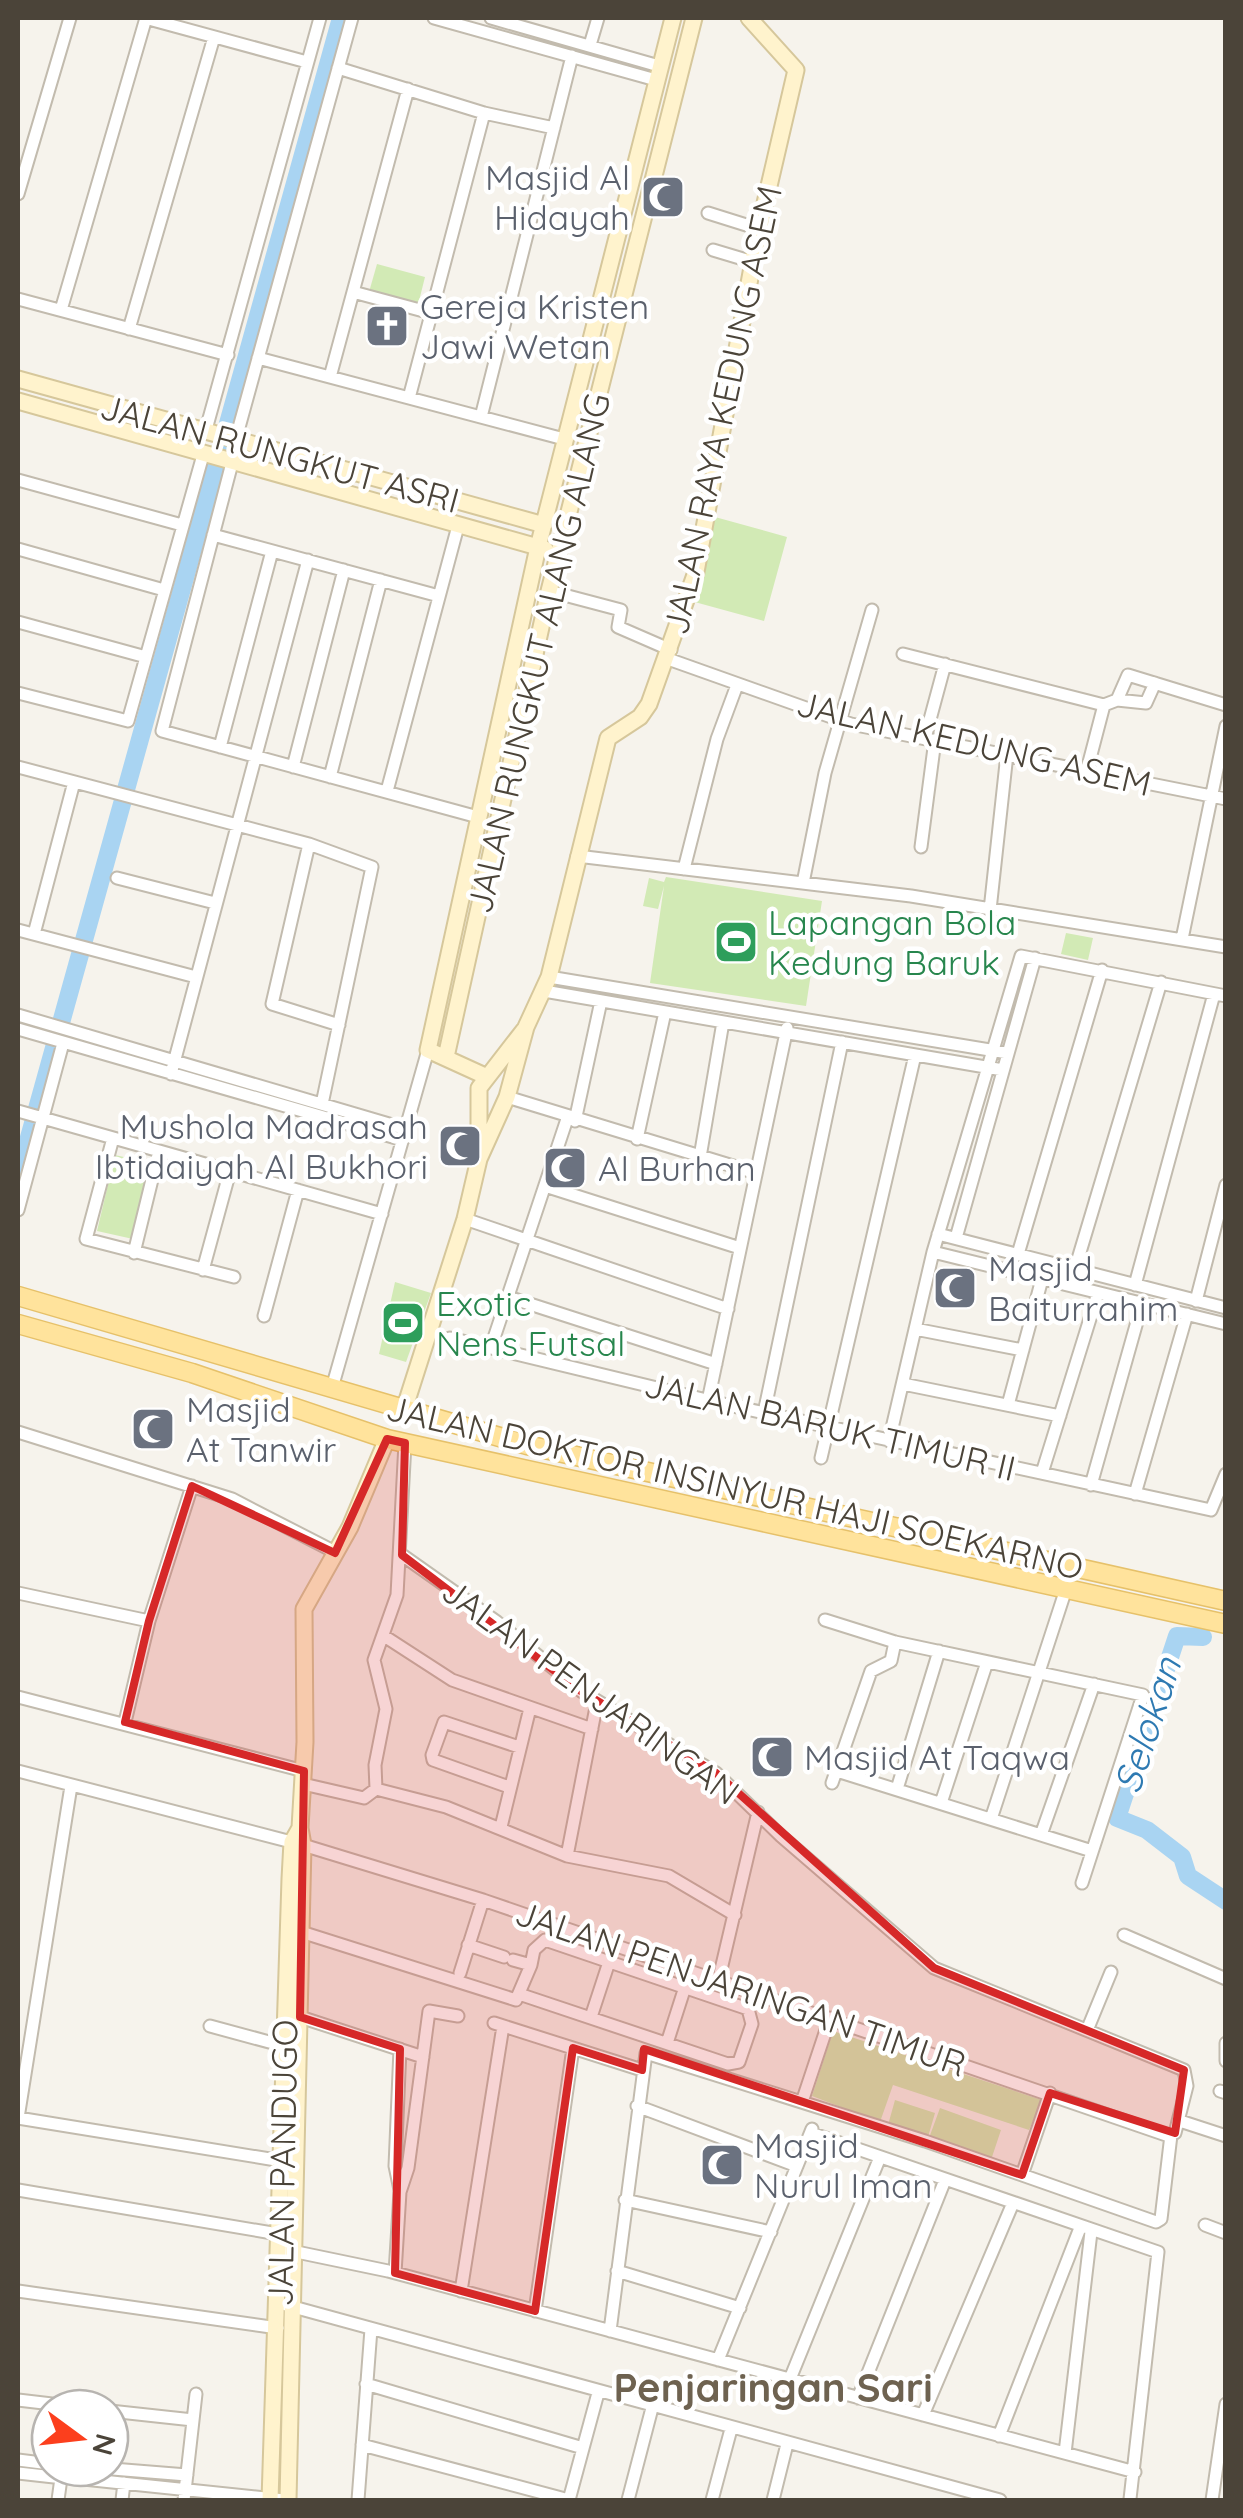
<svg xmlns="http://www.w3.org/2000/svg" width="1243" height="2518" font-family="Quicksand,sans-serif">
<style>
.green{fill:#d2eab5}
.lines{fill:none;stroke-linecap:round;stroke-linejoin:round}
.river{stroke:#a9d4f2;stroke-width:18}
.street-casing{stroke:#c2bbae;stroke-width:15}
.secondary-casing{stroke:#d6c79b;stroke-width:19}
.primary-casing{stroke:#e6c16a;stroke-width:21}
.street{stroke:#fff;stroke-width:11}
.secondary{stroke:#fff3cd;stroke-width:15}
.primary{stroke:#ffe39c;stroke-width:18}
.marked{fill:#d62828;fill-opacity:0.2;stroke:#d62828;stroke-width:8;stroke-linejoin:round}
.labels{text-anchor:middle;dominant-baseline:central;stroke-width:9;stroke-linejoin:round;paint-order:stroke}
.worship-label{font-size:35px;fill:#5b616d;stroke:#fff;text-anchor:start}
.street-label{font-size:35px;fill:#4b4439;stroke:#fff}
.leisure-label{font-size:35px;fill:#27864d;stroke:#fff;text-anchor:start}
.water-label{font-size:38px;font-style:italic;fill:#2e7ab2;stroke:#fff}
.quarter-label{font-size:40px;font-weight:bold;fill:#6e6250;stroke:#fff}
</style>
<rect width="100%" height="100%" fill="#f6f3ec"/>
<path class="green" d="M377,264l48,13 -7,28 -49,-13z
M715,517l72,20 -23,84 -73,-20z
M666,877l156,24 -16,105 -156,-23 14,-97 -6,23 -15,-3 6,-28 15,4z
M1066,933l27,5 -5,22 -27,-6z
M115,1155l35,8 -17,76 -36,-8z
M395,1282l36,11 -25,69 -27,-8z
M833,2031l209,69 -13,30 -136,-45 -13,37 -68,-26z
M895,2100l40,13 -7,24 -40,-12z
M940,2108l61,22 -10,30 -62,-22z"/>
<g class="lines">
<path class="river" d="M18,1177l323,-1159
M1203,1637l-26,-1 -60,182 30,12 35,27 6,19 38,25"/>
<defs>
<path id="street" d="M145,18l162,44
M434,18l222,62
M491,18l168,48
M590,45l8,-27
M338,68l146,45 70,15
M18,194l52,-176
M708,213l51,16
M713,250l40,12
M353,292l78,21
M18,299l210,56
M61,310l85,-292
M129,329l85,-292
M258,358l306,81
M330,377l78,-288
M409,398l75,-285
M481,417l91,-361
M205,433l115,-415
M235,442l117,-424
M232,463l-70,268 316,86
M18,480l164,45
M213,535l226,61
M18,549l146,41
M549,591l72,19 -3,17 53,23
M18,622l128,35
M903,654l201,51
M668,659l183,65 375,75
M18,693l110,28 75,-266
M1117,700l29,3 9,-20
M1104,705l13,-5 11,-25 98,30
M925,738l20,-74
M220,747l52,-196
M18,767l291,77 63,23 -50,237
M293,767l51,-197
M1087,770l17,-65
M330,777l51,-197
M387,791l71,-265
M309,844l-37,160 67,21
M921,847l14,-107
M577,856l334,40 315,51
M684,869l33,-130 20,-54
M117,878l98,25
M803,883l22,-110 47,-163
M990,910l17,-156
M18,930l178,47
M34,934l40,-152
M1182,939l44,-213
M549,977l459,76
M544,991l459,79
M18,1015l388,114
M18,1029l385,111
M171,1074l137,-514
M507,1097l249,76
M18,1111l364,103
M575,1121l26,-120
M113,1138l-27,101 148,38
M637,1139l28,-127
M700,1157l23,-135
M545,1186l195,62
M18,1210l45,-167
M465,1219l263,90
M938,1234l288,74
M956,1238l79,-280
M933,1252l293,72
M134,1253l25,-102
M1018,1254l84,-284
M1075,1269l86,-287
M203,1270l27,-99
M1135,1285l79,-291
M508,1297l208,67
M1196,1301l30,-116
M264,1316l34,-126
M915,1329l108,21
M450,1338l269,65 492,107 15,-36
M491,1347l76,-228
M903,1384l157,32
M332,1388l96,-338
M708,1401l79,-373
M1008,1405l34,-126
M764,1413l78,-371
M18,1432l214,67 103,53
M889,1441l44,-189 88,-296 205,40
M821,1458l94,-403
M1042,1473l56,-180
M1091,1485l51,-181
M1135,1494l52,-180
M18,1593l131,28
M825,1620l70,22 248,53 -61,188
M384,1636l68,44 140,49
M18,1697l286,74
M125,1722l24,-101 43,-135
M18,1771l285,74 180,55 683,235 9,-2 12,-47 -3,-16 -250,-102 -153,-132 -65,-63 -135,-82 -84,-69 -95,-67
M837,1771l255,80
M832,1783l39,-112 20,-10 4,-19
M303,1784l61,14 12,-9
M71,1786l-53,332 264,43
M509,1787l-76,-27 -1,-5 12,-33 75,25
M376,1789l70,18 121,49 102,20 66,39
M376,1789l-1,-24 11,-56 -12,-49 23,-65 8,-152
M897,1789l42,-138
M941,1803l46,-141
M991,1819l75,-230
M501,1827l29,-119
M1041,1835l53,-151
M567,1856l30,-154
M298,1931l218,69 15,-35 -18,-5
M1124,1935l102,44
M468,1945l36,12
M460,1973l23,-73
M719,1978l39,-166
M522,1995l206,69 11,-2 13,-38 -4,-15 -203,-69 -11,10 -3,15
M300,2017l123,40
M591,2017l18,-55
M494,2023l148,47
M210,2026l74,20
M1088,2028l23,-56
M667,2043l18,-56
M1226,2043v18
M1220,2091l6,2
M802,2102l28,-84
M637,2106l160,60
M1180,2121l46,15
M811,2133l347,119 -28,247
M1022,2175l28,-82
M18,2190l266,45
M400,2190l-5,-24 5,-117
M625,2200l146,32
M1205,2225l21,8
M287,2250l101,21 747,201
M617,2271l123,37
M395,2273l5,-81 8,-24 21,-157 29,5
M18,2291l260,37
M461,2291l42,-265
M286,2305l714,195
M535,2311l38,-263
M610,2331l36,-278 279,88 231,81 5,-3 10,-84
M718,2360l94,-231
M790,2379l90,-222
M366,2384l217,64
M858,2398l87,-218
M18,2400l68,8
M110,2411l83,9
M923,2415l90,-212
M999,2436l81,-208
M362,2445l207,55
M1065,2453l26,-221
M18,2460l32,4
M100,2468l87,7
M18,2473l36,4
M64,2477l220,23
M58,2500l3,-22
M122,2500l2,-17
M184,2500l12,-106
M358,2500l13,-171
M569,2500l29,-107
M628,2500l24,-92
M712,2500l19,-71
M773,2500l14,-56
M1212,2500l14,-96"/>
<path id="secondary" d="M18,379l526,146
M18,401l527,148
M446,1057l103,-466 145,-573
M485,1076l-57,-26 110,-503 135,-529
M479,1152v-64l45,-58
M404,1410l61,-191 14,-60 28,-62 19,-70 23,-50 59,-239 32,-21 9,-13 47,-132 63,-343 37,-159 -47,-52
M270,2500l20,-621 2,-37 8,-14
M288,2500l15,-655 -3,-17 5,-86 -1,-133 46,-82 37,-88"/>
<path id="primary" d="M18,1296l509,149 699,156
M18,1324l174,49 195,66 839,185"/>
</defs>
<use href="#street" class="street-casing"/>
<use href="#secondary" class="secondary-casing"/>
<use href="#primary" class="primary-casing"/>
<use href="#street" class="street"/>
<use href="#secondary" class="secondary"/>
<use href="#primary" class="primary"/>
</g>
<path class="marked" d="M387,1439l18,4 -3,112 179,136 135,82 218,195 250,102 -9,63 -125,-40 -28,82 -378,-126 -2,21 -69,-22 -38,263 -140,-38 5,-224 -100,-32 4,-246 -179,-49 24,-101 43,-135 143,67z"/>
<defs>
<symbol id="mosque-square" viewBox="-11 -11 22 22"><rect x="-9" y="-9" width="18" height="18" rx="4" fill="#6b7280" stroke="#fff"/><path d="M3.5-4.9A6 6 0 1 0 3.5 4.9A5 5 0 1 1 3.5-4.9Z" fill="#fff"/></symbol>
<symbol id="church-square" viewBox="-11 -11 22 22"><rect x="-9" y="-9" width="18" height="18" rx="4" fill="#6b7280" stroke="#fff"/><path d="M-1.2-6h2.4v3.5h3.3v2.4h-3.3V6h-2.4V-.1h-3.3v-2.4h3.3Z" fill="#fff"/></symbol>
<symbol id="stadium-square" viewBox="-11 -11 22 22"><rect x="-9" y="-9" width="18" height="18" rx="4" fill="#2e9e5b" stroke="#fff"/><path d="M0-5a6.5 5 0 1 0 0 10a6.5 5 0 1 0 0-10ZM-3.5-1.8h7v3.6h-7Z" fill="#fff"/></symbol>
</defs>
<g fill-rule="evenodd">
<use href="#mosque-square" x="638" y="172" width="50" height="50"/>
<use href="#church-square" x="362" y="301" width="50" height="50"/>
<use href="#stadium-square" x="711" y="917" width="50" height="50"/>
<use href="#mosque-square" x="435" y="1121" width="50" height="50"/>
<use href="#mosque-square" x="540" y="1143" width="50" height="50"/>
<use href="#mosque-square" x="930" y="1263" width="50" height="50"/>
<use href="#stadium-square" x="378" y="1298" width="50" height="50"/>
<use href="#mosque-square" x="128" y="1404" width="50" height="50"/>
<use href="#mosque-square" x="747" y="1732" width="50" height="50"/>
<use href="#mosque-square" x="697" y="2140" width="50" height="50"/>
</g>
<g class="labels">
<g class="worship-label">
<text x="630" y="177" text-anchor="end">Masjid Al<tspan x="630" dy="40">Hidayah</tspan></text>
<text x="420" y="306">Gereja Kristen<tspan x="420" dy="40">Jawi Wetan</tspan></text>
<text x="428" y="1126" text-anchor="end">Mushola Madrasah<tspan x="428" dy="40">Ibtidaiyah Al Bukhori</tspan></text>
<text x="598" y="1168">Al Burhan</text>
<text x="988" y="1268">Masjid<tspan x="988" dy="40">Baiturrahim</tspan></text>
<text x="186" y="1409">Masjid<tspan x="186" dy="40">At Tanwir</tspan></text>
<text x="804" y="1757">Masjid At Taqwa</text>
<text x="754" y="2145">Masjid<tspan x="754" dy="40">Nurul Iman</tspan></text>
</g>
<g class="street-label">
<text transform="translate(722 410) rotate(-78)">JALAN RAYA KEDUNG ASEM</text>
<text transform="translate(280 453) rotate(15)">JALAN RUNGKUT ASRI</text>
<text transform="translate(538 653) rotate(-77)">JALAN RUNGKUT ALANG ALANG</text>
<text transform="translate(974 743) rotate(13)">JALAN KEDUNG ASEM</text>
<text transform="translate(830 1426) rotate(13)">JALAN BARUK TIMUR II</text>
<text transform="translate(735 1487) rotate(13)">JALAN DOKTOR INSINYUR HAJI SOEKARNO</text>
<text transform="translate(591 1691) rotate(36)">JALAN PENJARINGAN</text>
<text transform="translate(741 1988) rotate(19)">JALAN PENJARINGAN TIMUR</text>
<text transform="translate(282 2163) rotate(-89)">JALAN PANDUGO</text>
</g>
<g class="leisure-label">
<text x="768" y="922">Lapangan Bola<tspan x="768" dy="40">Kedung Baruk</tspan></text>
<text x="436" y="1303">Exotic<tspan x="436" dy="40">Nens Futsal</tspan></text>
</g>
<g class="water-label">
<text transform="translate(1147 1725) rotate(-72)">Selokan</text>
</g>
<g class="quarter-label">
<text x="773" y="2387">Penjaringan Sari</text>
</g>
</g>
<rect width="1243" height="2518" fill="none" stroke="#4b4439" stroke-width="40"/>
<g transform="translate(80 2438) rotate(105)"><circle r="48" fill="#ffffff" stroke="#b7b4b0" stroke-width="2.5"/>
<path d="M0-8L18 38L0 25L-18 38Z" fill="#fc3f1d"/>
<text y="-15" font-size="28" font-weight="bold" text-anchor="middle" fill="#4b4439">N</text>
</g>
</svg>
